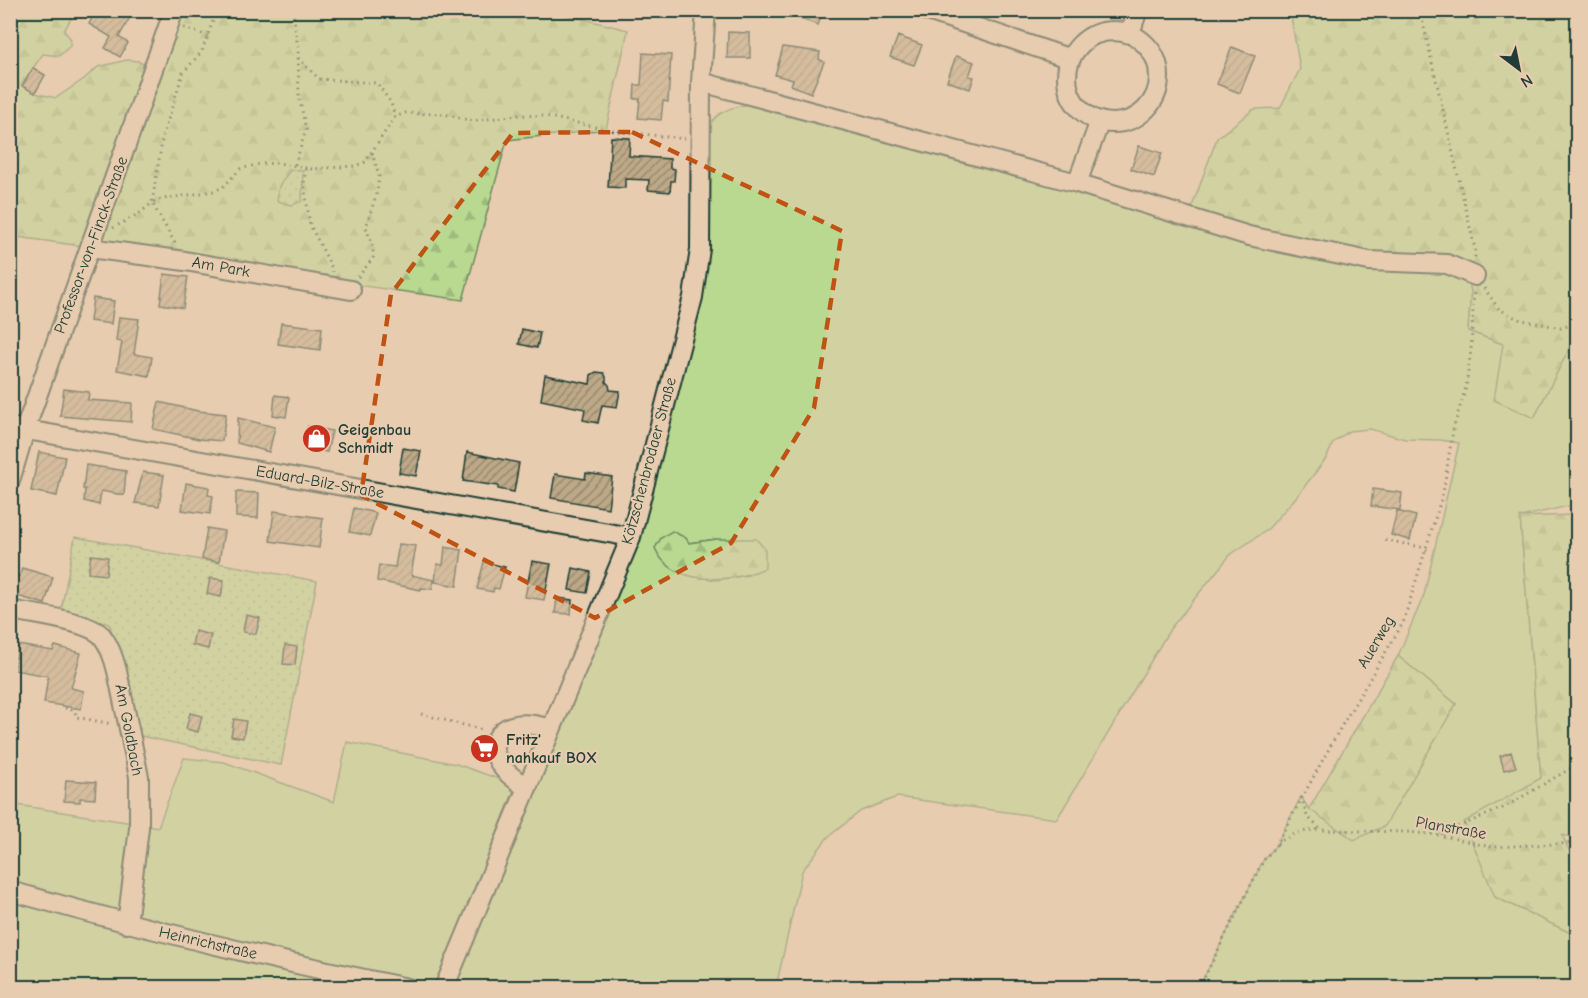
<svg xmlns="http://www.w3.org/2000/svg" width="1588" height="998" font-family="'Comic Neue',sans-serif">
<style>
.grass{fill:#b9d890;stroke:#6c8a62;stroke-width:1.5;fill-rule:evenodd}
.forest{fill:url(#forest-firs);stroke:#6c8a62;stroke-width:1.5}
.park{fill:url(#park-dots);stroke:#6c8a62;stroke-width:1.5}
.building{fill:url(#building-hatch);stroke:#1f3d34;stroke-width:1.5}
.lines{fill:none;stroke-linecap:round;stroke-linejoin:round}
.minor-casing{stroke:#1f3d34;stroke-width:22}
.path{stroke:#1f3d34;stroke-width:3;stroke-dasharray:1.5 4.5;stroke-linecap:butt}
.minor{stroke:#e8ccaf;stroke-width:18}
.marked{fill:none;stroke:#c05314;stroke-width:4.5;stroke-dasharray:12 8;stroke-linejoin:round}
.labels{text-anchor:middle;dominant-baseline:central;stroke-width:4.5;stroke-linejoin:round;paint-order:stroke}
.street-label{font-size:16px;fill:#1f3d34;stroke:#e8ccaf}
.poi-label{font-size:16px;font-weight:bold;fill:#1f3d34;stroke:#e8ccaf;text-anchor:start}
</style>
<defs>
<pattern id="forest-firs" width="22" height="20" patternUnits="userSpaceOnUse" patternTransform="scale(1.5)"><rect width="22" height="20" fill="#b9d890"/><path d="M5 1l3.5 6h-7zM16 11l3.5 6h-7z" fill="#9fba7d"/></pattern>
<pattern id="park-dots" width="8" height="8" patternUnits="userSpaceOnUse" patternTransform="scale(1.5)"><rect width="8" height="8" fill="#b9d890"/><path d="M2 2h.1M6 6h.1" fill="none" stroke="#9fba7d" stroke-width="1.8" stroke-linecap="round"/></pattern>
<pattern id="building-hatch" width="6" height="6" patternUnits="userSpaceOnUse" patternTransform="scale(1.5)"><rect width="6" height="6" fill="#bda887"/><path d="M-1 1l2-2M0 6l6-6M5 7l2-2" fill="none" stroke="#998a6f"/></pattern>
</defs>
<rect width="100%" height="100%" fill="#e8ccaf"/>
<filter id="ink" filterUnits="userSpaceOnUse"><feTurbulence type="fractalNoise" baseFrequency=".0167" numOctaves="2"/><feDisplacementMap in="SourceGraphic" scale="12" xChannelSelector="R" yChannelSelector="G"/><feConvolveMatrix kernelMatrix="1 2 1 2 8 2 1 2 1" color-interpolation-filters="sRGB"/></filter>
<g filter="url(#ink)">
<path class="grass" d="M756,102l297,78 410,92 8,18 -3,41 35,13 31,74 43,-85v101h-7l3,71 -53,12 21,261 -46,119 80,38 2,-1v53h-378l64,-126 13,-16 25,-48 8,12 147,-105 -58,-48 26,-61 35,-152 -19,-3 -35,-1 -35,-10 -21,2 -16,12 -6,14 -29,38 -31,35 -37,25 -60,74 -113,190 -160,-22 -36,14 -33,26 -26,34 -26,116 -323,1 179,-439 48,-183 30,-241c9,-17 28,-18 46,-23zM717,539l32,36 -33,5 -25,-4 -3,-33z
M347,742l109,22 60,21 -80,203 -425,-1 -1,-183 148,23 26,-69 40,4 110,40z"/>
<path class="forest" d="M546,10l82,20 -22,99 -99,11 -44,160 -452,-64v-225h64l-11,20 7,8 -1,7 -11,10 -16,-2 -10,14 12,7 -10,18 21,5 28,-19 14,-12 29,-7 11,1 10,6 22,-56z
M1290,11h287v322l-43,85 -40,-18 9,-56 -35,-13 3,-41 -8,-18 -94,-11 -180,-46 28,-77 37,-29 26,-1 20,-39z
M1570,434h8l-1,404 -15,-3 15,32 1,67 -3,1 -80,-38 -31,-75 77,-44 -21,-261 54,-2z
M672,531l14,7 3,5 28,-4h39l9,10v19c-32,15 -94,19 -110,-20l6,-10z
M1398,656l58,48 -71,122 -31,14 -45,-31z"/>
<path class="park" d="M290,170h13l-1,31 -10,4 -15,-4 2,-15z
M75,537l242,44 -36,184 -145,-30 -6,-39v-15l-21,-57 -15,-4 -34,-4z"/>
<path class="building" d="M96,10h38l-15,27 9,6 -8,14 -15,-9 6,-11 -22,-13z
M782,10h41l-5,15 -37,-13z
M728,32l22,1v25h-23z
M898,36l24,9 -8,20 -24,-8z
M783,47l37,5 -1,7 5,3 -13,31 -20,-8 2,-5 -18,-5z
M1232,47l23,9 -15,37 -23,-9z
M643,53l28,2 -3,47 -5,-1 -2,19 -23,-2 2,-19h-6l1,-14h6z
M956,56l18,6 -5,14 5,1 -4,12 -23,-8z
M33,68l12,7 -10,18 -13,-7z
M611,137l19,1 -1,18 41,3v9l5,1 -1,12h-3l-1,11 -22,-2 1,-10 -24,-1v9l-17,-1z
M1139,146l23,7 -8,24 -23,-8z
M164,274l24,3 -5,31 -23,-4z
M93,298l21,3 -3,23 -21,-3z
M119,317l20,2 -5,35 18,3 -3,19 -32,-6 5,-28 -6,-1z
M281,323l41,5 -2,22 -42,-6z
M522,329l18,4 -3,15 -18,-4z
M596,372l8,1 2,4v5l3,3 1,5 10,1 -3,16 -15,-2 -4,18 -15,-3 2,-11 -44,-9 4,-25 45,9 1,-9z
M64,389l25,3 -1,8 44,3 -1,19 -71,-6z
M275,395l14,2 -3,20 -13,-2z
M159,402l39,9 28,3 -4,27 -23,-2 -46,-10z
M238,418l37,9 -6,25 -32,-9z
M308,426l24,5 -5,21 -24,-5z
M403,448l18,3 -5,25 -17,-3z
M39,452l26,5 -8,39 -26,-5z
M467,452l52,11 -5,29 -16,-3v-3l-35,-5z
M86,465l40,6 -2,24 -23,-4 -2,14 -15,-4 1,-12h-2z
M143,472l21,3 -5,31 -24,-3z
M586,473l26,4 -4,31 -57,-10 4,-24 30,5z
M186,483l23,4 -1,8 5,1 -3,18 -28,-4z
M1373,489l29,4 -2,17 -29,-4z
M236,492l23,1 -1,25 -22,-1z
M354,508l22,5 -6,23 -21,-4z
M274,511l49,7 -4,30 -49,-7z
M1397,511l19,5 -6,24 -19,-5z
M207,528l17,3 -5,31 -17,-3z
M399,544l17,2 -5,29 23,5 -2,9 -11,-1v2l-44,-9 2,-16 16,2z
M445,547l17,3 -5,36 -22,-4 2,-18 6,1z
M91,555l17,2 -2,18 -18,-2z
M532,561l19,3 -7,36 -19,-3z
M484,562l21,5 -6,22 -5,-1 -1,4 -16,-3z
M22,568l31,9 -8,27 -35,-10 4,-19 6,1z
M573,568l18,4 -4,21 -18,-3z
M210,578l14,2 -3,17 -14,-3z
M557,598l15,2 -1,14 -16,-1z
M246,615l14,3 -4,16 -13,-2z
M195,631l16,4 -3,14 -16,-4z
M18,645l35,6 2,-5 26,7 -10,35 13,3 -3,18 -37,-6 4,-27 -34,-6z
M285,645l12,2 -2,18 -12,-1z
M190,713l12,3 -4,16 -12,-3z
M234,719l12,2 -3,17 -12,-2z
M1511,752l5,15 -12,3 -4,-14z
M66,780l30,2 -1,17 -15,-1v4l-16,-1z"/>
<g class="lines">
<defs>
<path id="minor" d="M925,10l146,49
M1067 77a46 46 0 1 1 92 0a46 46 0 1 1-92 0Z
M1130,33l8,-23
M701,82l376,101 172,53 120,25 78,3 28,12
M1077,183l23,-62
M90,248l95,13 166,29
M10,427l621,110
M10,481l15,-51 149,-420
M10,610c22,4 78,11 92,26 8,10 12,23 15,35l22,106v51l-12,96
M527,788c-18,-13 -27,-18 -34,-40 2,-4 3,-10 6,-13 12,-16 36,-11 52,-6
M10,891c132,37 264,70 398,97
M444,988l187,-451 62,-240 7,-48 1,-167 5,-72"/>
</defs>
<use href="#minor" class="minor-casing"/>
<path class="path" d="M293,10l5,39 1,47 7,34 -12,38
M1420,10l55,239v11
M184,28l24,8
M298,58l21,21 58,4 14,20 4,14
M306,169l-2,14 6,42 22,43v4
M113,228l27,-15 12,-10 11,-68 20,-62 19,-22 15,-41
M175,243l-23,-40 5,-3 57,-9 9,-4 17,-18 20,-5 18,-1 34,6 43,-3 10,-4 30,-45 11,-4 38,1 29,7 45,-6 27,1 64,14 76,9
M358,277l15,-19v-10l-7,-21 11,-35 2,-16 -7,-24
M1484,288l15,21 19,10 43,9 17,-5
M1385,540l36,7 6,3
M65,708l10,3 1,6 36,7
M421,714l62,16
M1301,797l6,19 14,14 86,2 32,3 52,12 87,-4
M1441,834l64,-27 73,-43
M1277,844c15,-10 26,-14 44,-14
M1199,988l64,-127 13,-16 65,-118 62,-104 40,-130 10,-63 13,-43 5,-37 3,-60"/>
<use href="#minor" class="minor"/>
</g>
</g>
<path d="M0 0H1588V998H0ZM632,132l210,99 -28,177 -83,135 -136,75 -234,-123 30,-201 122,-161z" fill="#e8ccaf" fill-opacity=".55" fill-rule="evenodd"/>
<path class="marked" d="M632,132l210,99 -28,177 -83,135 -136,75 -234,-123 30,-201 122,-161z"/>
<defs>
<symbol id="shop-disc" viewBox="-11 -11 22 22"><circle r="9.5" fill="#c8321e" stroke="#e8ccaf"/><path d="M-5-2.5h2.3a2.7 3.5 0 0 1 5.4 0H5L5.5 6h-11ZM-1.5-2.5h3a1.5 2.3 0 0 0-3 0Z" fill="#fff"/></symbol>
<symbol id="supermarket-disc" viewBox="-11 -11 22 22"><circle r="9.5" fill="#c8321e" stroke="#e8ccaf"/><path d="M-6-5.5h2.5l.6 2H6L4.5 2H-2.5L-4.4-4H-6ZM-1.5 3.2a1.3 1.3 0 1 0 .1 0ZM3 3.2a1.3 1.3 0 1 0 .1 0Z" fill="#fff"/></symbol>
</defs>
<g fill-rule="evenodd">
<use href="#shop-disc" x="300" y="422" width="33" height="33"/>
<use href="#supermarket-disc" x="468" y="732" width="33" height="33"/>
</g>
<g class="labels">
<g class="street-label">
<text transform="translate(91 245) rotate(-70)">Professor-von-Finck-Straße</text>
<text transform="translate(221 267) rotate(10)">Am Park</text>
<text transform="translate(649 461) rotate(-75)">Kötzschenbrodaer Straße</text>
<text transform="translate(320 482) rotate(10)">Eduard-Bilz-Straße</text>
<text transform="translate(1376 642) rotate(-59)">Auerweg</text>
<text transform="translate(129 730) rotate(79)">Am Goldbach</text>
<text transform="translate(1451 828) rotate(10)">Planstraße</text>
<text transform="translate(208 943) rotate(13)">Heinrichstraße</text>
</g>
<g class="poi-label">
<text x="338" y="430">Geigenbau<tspan x="338" dy="18">Schmidt</tspan></text>
<text x="506" y="740">Fritz'<tspan x="506" dy="18">nahkauf BOX</tspan></text>
</g>
</g>
<rect width="1588" height="998" fill="none" stroke="#e8ccaf" stroke-width="36"/>
<rect x="18" y="18" width="1552" height="962" fill="none" stroke="#1f3d34" stroke-width="2" filter="url(#ink)"/>
<g transform="translate(1519 69) rotate(148)" stroke="#e8ccaf" stroke-width="4.5" paint-order="stroke">
<path d="M0-4.5L10 22L0 15L-10 22Z" fill="#1f3d34"/>
<text y="-9" font-size="16" font-weight="bold" text-anchor="middle" fill="#1f3d34">N</text>
</g>
</svg>
